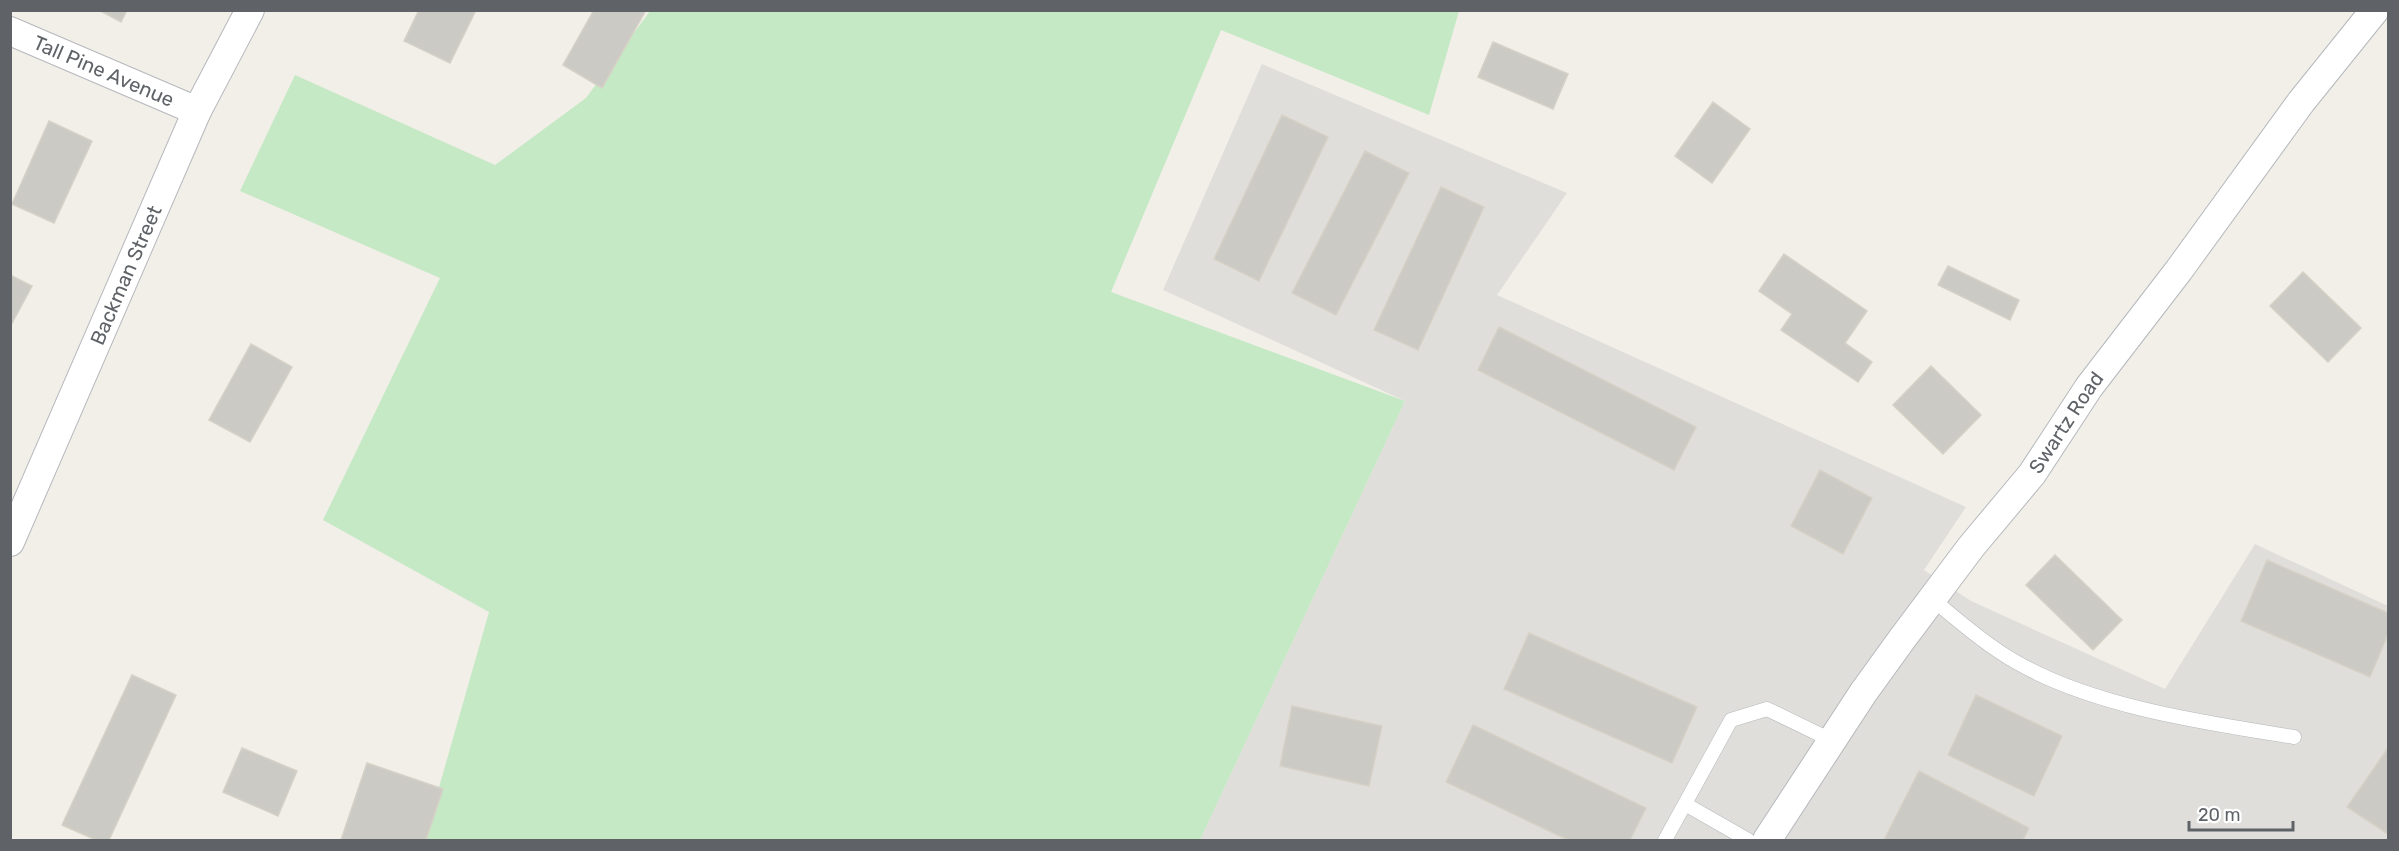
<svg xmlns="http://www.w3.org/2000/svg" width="2399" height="851" font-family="Rubik,sans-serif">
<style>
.industrial{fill:#e0deda}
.green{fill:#c5e8c5}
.building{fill:#cccac5;stroke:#d6d1c6;stroke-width:1.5}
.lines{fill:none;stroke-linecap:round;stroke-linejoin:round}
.lane-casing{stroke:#b5b8bc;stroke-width:15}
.street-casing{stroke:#b5b8bc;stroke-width:30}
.lane{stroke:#fff;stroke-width:14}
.street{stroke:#fff;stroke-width:28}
.labels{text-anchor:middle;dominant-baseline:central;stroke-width:5;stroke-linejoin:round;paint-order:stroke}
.street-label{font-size:20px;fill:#5f6368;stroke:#fff}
</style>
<rect width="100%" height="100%" fill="#f1efe8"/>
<path class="industrial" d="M1262,64l305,129 -70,102 469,212 -42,63 47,31 194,88 90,-145 133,62v234h-1188l205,-439 -242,-111z"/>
<path class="green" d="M650,11h809l-30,104 -208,-85 -110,262 294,109 -205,439h-776l65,-228 -166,-92 117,-242 -200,-87 55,-116 200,90 91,-67z"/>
<path class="building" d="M99,10h28l-6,12z
M419,10h57l-26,53 -46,-22z
M594,10h52l-44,78 -39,-23z
M1493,42l75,32 -15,35 -75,-32z
M1713,102l37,27 -38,54 -37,-27z
M1282,115l46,22 -69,144 -45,-22z
M49,121l43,20 -38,82 -42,-19z
M1365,151l44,22 -73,142 -44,-22z
M1441,187l43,20 -66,143 -44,-20z
M1784,254l83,57 -22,32 27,19 -14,20 -77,-52 11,-16 -33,-23z
M1948,266l71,34 -9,20 -72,-35z
M2303,272l58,56 -33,34 -58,-56z
M10,275l22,11 -22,41z
M1499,327l197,100 -22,43 -196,-100z
M251,344l41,23 -42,75 -41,-22z
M1931,366l50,49 -38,39 -50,-49z
M1820,470l52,28 -29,56 -52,-28z
M2055,555l67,65 -29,30 -67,-65z
M2267,560l121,53v21l-18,43 -129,-56z
M1529,633l168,74 -25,56 -168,-74z
M132,675l44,20 -67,145h-13l-34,-15z
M1976,695l86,41 -28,60 -86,-41z
M1292,706l90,20 -13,60 -89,-20z
M1473,725l173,83 -16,32h-62l-122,-58z
M242,748l55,23 -19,45 -55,-24z
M2388,748v86l-41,-27z
M367,763l76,26 -17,51h-85z
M1919,771l110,57 -6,12h-139z"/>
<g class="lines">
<defs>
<path id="lane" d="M1932,599c27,22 54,46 84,63 78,45 190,61 278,75
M1685,804l63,36
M1665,840l66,-120 36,-11 64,31"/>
<g id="street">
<path id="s1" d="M10,31l187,80"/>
<path id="s2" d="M10,542l187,-431 53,-101"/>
<path id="s3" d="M1767,840l96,-147 39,-54 69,-92 61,-73 57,-87 90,-117 122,-168 74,-92"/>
</g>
</defs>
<use href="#lane" class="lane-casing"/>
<use href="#street" class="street-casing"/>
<use href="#lane" class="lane"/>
<use href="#street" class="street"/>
</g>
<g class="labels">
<g class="street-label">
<text stroke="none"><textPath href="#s1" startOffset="102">Tall Pine Avenue</textPath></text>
<text stroke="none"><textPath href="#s2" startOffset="291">Backman Street</textPath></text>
<text stroke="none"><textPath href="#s3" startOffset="514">Swartz Road</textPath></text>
</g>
</g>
<rect width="2399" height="851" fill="none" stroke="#5f6368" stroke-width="24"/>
<path d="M2189 821v9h104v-9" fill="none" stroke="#5f6368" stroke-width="3"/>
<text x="2198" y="821" font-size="18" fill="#5f6368" stroke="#ffffff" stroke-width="4.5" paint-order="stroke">20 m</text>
</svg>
